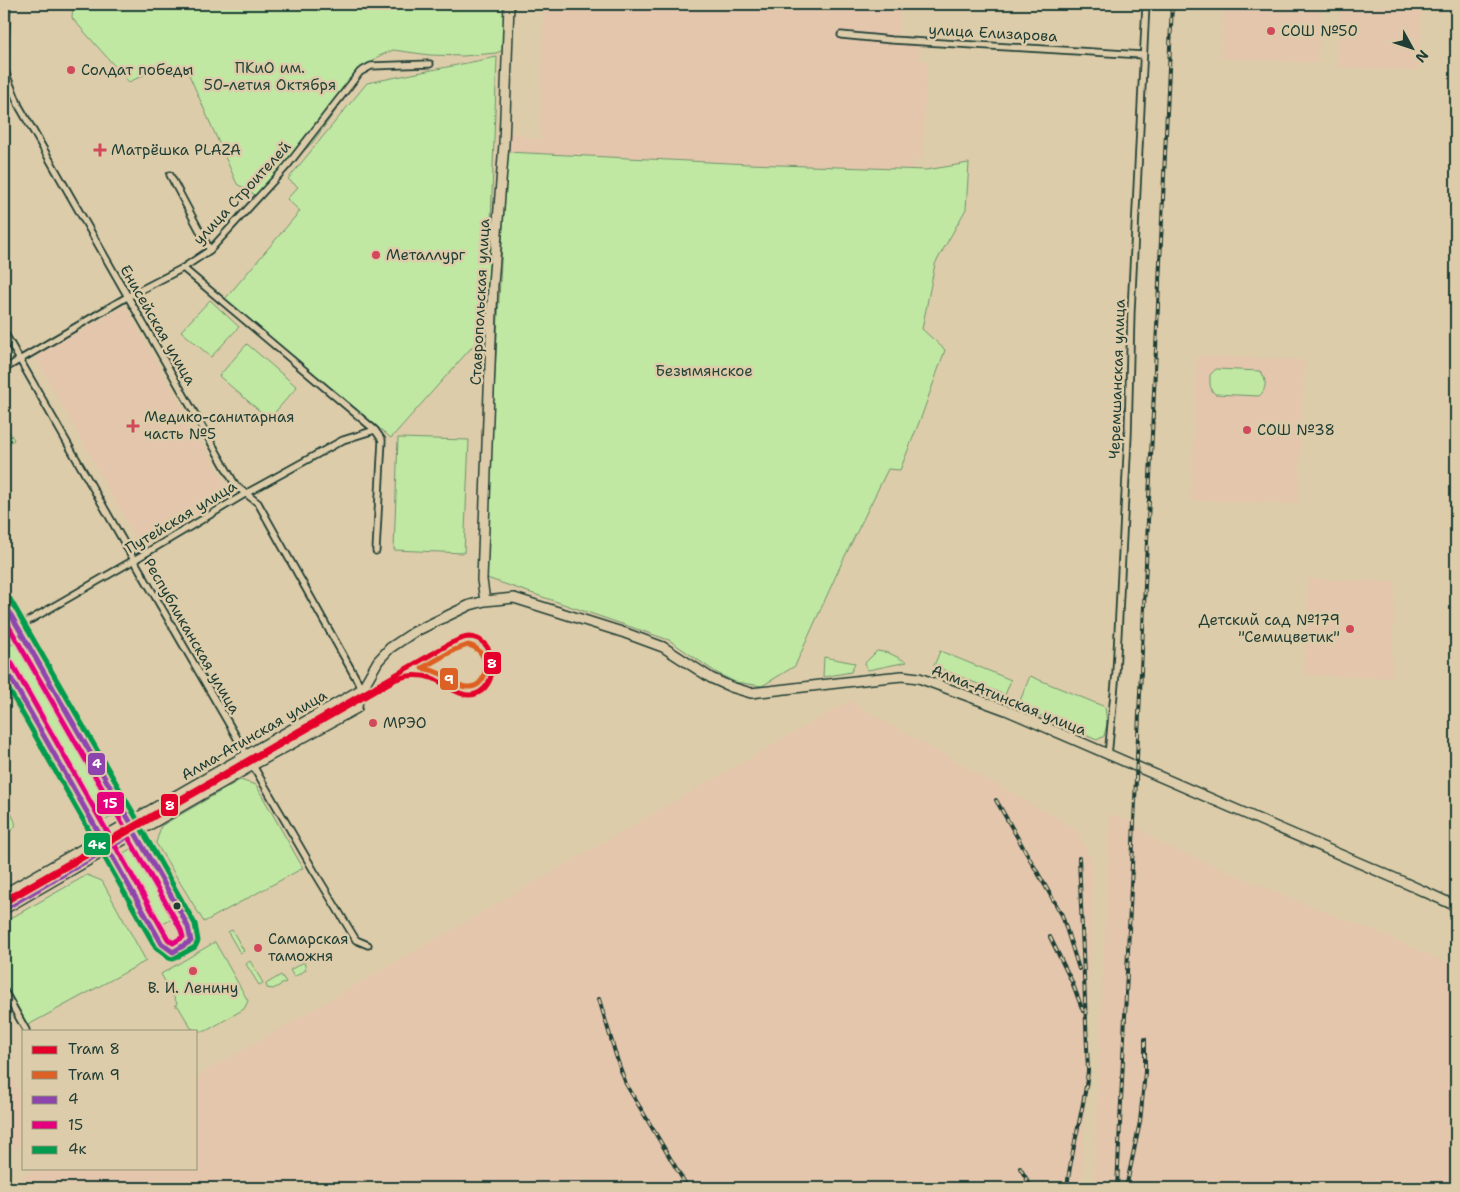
<svg xmlns="http://www.w3.org/2000/svg" width="1460" height="1192" font-family="'Shantell Sans',sans-serif">
<style>
.built{fill:#e3c6ac}
.green{fill:#c0e8a3;stroke:#70926c}
.lines{fill:none;stroke-linecap:round;stroke-linejoin:round}
.street-casing{stroke:#1f3d34;stroke-width:9}
.secondary-casing{stroke:#1f3d34;stroke-width:12}
.street{stroke:#ddcca9;stroke-width:5.5}
.secondary{stroke:#ddcca9;stroke-width:9}
.tram{stroke:#1f3d34;stroke-width:1}
.rail-casing{stroke:#1f3d34;stroke-width:4}
.rail{stroke:#ddcca9;stroke-width:2;stroke-dasharray:5.5;stroke-linecap:butt}
.bus-1-casing{stroke:#ddcca9;stroke-width:9}
.bus-2-casing{stroke:#ddcca9;stroke-width:9}
.bus-3-casing{stroke:#ddcca9;stroke-width:9}
.bus-1{stroke:#8e44ad;stroke-width:5}
.bus-2{stroke:#e5007d;stroke-width:5}
.bus-3{stroke:#039c4e;stroke-width:5}
.tram-1-casing{stroke:#ddcca9;stroke-width:9}
.tram-2-casing{stroke:#ddcca9;stroke-width:9}
.tram-1{stroke:#e4002b;stroke-width:5}
.tram-2{stroke:#dd6124;stroke-width:5}
.poi-dot{fill:#d1495b;stroke:#ddcca9;stroke-width:2}
.bus-dot{fill:#1f3d34;stroke:#ddcca9;stroke-width:2}
.labels{text-anchor:middle;dominant-baseline:central;stroke-width:5;stroke-linejoin:round;paint-order:stroke}
.poi-label{font-size:15px;fill:#1f3d34;stroke:#ddcca9;text-anchor:start}
.street-label{font-size:15px;fill:#1f3d34;stroke:#ddcca9}
.park-label{font-size:15px;fill:#27463a;stroke:#ddcca9}
.line-badge{stroke:#ddcca9;stroke-width:2}
.badge-label{font-size:14px;text-anchor:middle;font-weight:bold;fill:#fff}
</style>
<rect width="100%" height="100%" fill="#ddcca9"/>
<filter id="ink" filterUnits="userSpaceOnUse"><feTurbulence type="fractalNoise" baseFrequency=".02" numOctaves="2"/><feDisplacementMap in="SourceGraphic" scale="10" xChannelSelector="R" yChannelSelector="G"/><feConvolveMatrix kernelMatrix="1 2 1 2 8 2 1 2 1" color-interpolation-filters="sRGB"/></filter>
<g filter="url(#ink)">
<path class="built" d="M544,4h357l-4,39 23,1 -1,16 8,1 -5,99h-9v9l-164,-5 -242,-12 1,-20 32,8z
M1224,4h97l-3,59 -97,-5z
M1340,4h82l-4,67 -81,-4z
M125,306l106,189 -91,51 -105,-190z
M1197,356l107,4 -6,144 -107,-4z
M1308,579l87,3 -4,96 -87,-3z
M849,701l227,128 17,35 -11,324h-1078l34,-20h158v-91z
M1110,814l20,6 28,22 144,61 78,30 76,34v221h-363z
M4,1064l20,36v43l-20,12z"/>
<path class="green" d="M73,4h438v43l-15,6 -33,3 -33,-1 -37,-5 -16,7 -9,9 -55,76 -56,54 -20,-12 -50,-114 -22,-5 -36,17 -57,-64z
M497,57l-10,273 -96,108 -166,-139 75,-88 -13,-12 11,-12 -10,-8 79,-96z
M507,152l242,12 177,6 43,-7 -3,46 -31,55 -13,65 23,21 -23,65 -22,55 -12,-1 -45,91 -48,106 -33,20 -27,-4 -18,-9 -48,-33 -185,-63z
M210,300l29,27 -28,30 -30,-26z
M247,344l50,43 -28,32 -50,-43z
M1216,369l44,2c7,7 7,19 -1,25l-44,-2c-6,-5 -5,-12 -5,-19z
M4,425h1l9,15 -10,6z
M398,438l71,2 -5,113 -70,-3z
M20,640l100,172 -23,13 -93,-160v-16z
M877,651l12,2 18,9 -39,8 -3,-7z
M940,651l71,29 -6,15 -71,-29z
M824,657l31,6 -4,9 -28,5z
M1030,676l75,31 2,17 -3,12 -7,4 -79,-34z
M240,780l16,5 47,83 -99,54 -48,-79 5,-17z
M7,810l3,1c7,15 9,15 -6,24v-24z
M136,846l41,70 -19,11 -40,-71z
M87,875l15,6 44,80 -118,64 -24,-43v-60z
M232,930l12,21 -4,2 -12,-21z
M215,942l33,59 -4,8 -38,22h-9l-6,-3 -13,-22h-3l2,-3 -16,-29z
M250,961l13,22 -4,2 -13,-21z
M304,962l2,8 -12,7 -4,-7z
M281,975l5,7 -13,7 -6,-1 -1,-4z"/>
<g class="lines">
<defs>
<path id="street" d="M841,35l51,5 251,15
M4,67l3,-63
M4,69l15,37 217,380 22,17 104,186
M170,175l40,75
M183,268l192,162 7,10 -6,111
M4,332l130,228 180,311 42,69 12,5
M4,369l123,-72 56,-29 27,-18 77,-84 73,-94 11,-6 59,-2
M4,635l130,-75 111,-66 98,-54 32,-10
M1108,756l8,-83 12,-237 3,-124 15,-308
M4,991l22,39"/>
<path id="secondary" d="M485,601l-3,-21 11,-296 11,-140 5,-140
M4,603l128,222 3,8 46,80 7,14 3,14 -18,11 -11,-8 -158,-278
M4,894l358,-205
M4,909l249,-144 104,-57 1,-11 4,-8 16,-28 12,-13 24,-16 56,-27 15,-4 29,-3 111,35 38,14 48,31 20,9 20,6 121,-14 30,-3 17,2 87,32 395,171 55,25"/>
</defs>
<use href="#street" class="street-casing"/>
<use href="#secondary" class="secondary-casing"/>
<use href="#street" class="street"/>
<use href="#secondary" class="secondary"/>
<path class="tram" d="M395,675l13,-4 54,-29c19,-4 28,12 28,28 -7,16 -19,23 -36,20"/>
<defs>
<path id="rail" d="M996,800l66,115 17,54
M1050,937l22,45 11,29
M599,999l19,63 8,22 62,104
M1020,1168l12,20
M1067,1188c4,-39 17,-77 21,-117l-9,-213
M1117,1188l55,-1184
M1126,1188l14,-66 5,-50v-33"/>
</defs>
<use href="#rail" class="rail-casing"/>
<use href="#rail" class="rail"/>
<defs>
<path id="bus-1" d="M4,603l128,222 3,8 46,80 7,14 3,14 -18,11 -11,-8 -158,-278
M4,909l120,-70"/>
<path id="bus-2" d="M4,618l121,210 3,9 46,80 7,13 2,7 -10,6 -5,-4 -157,-277"/>
<path id="bus-3" d="M4,681l152,267 13,10 4,1 22,-12 3,-6 -3,-17 -53,-94 -4,-9 -128,-222"/>
</defs>
<use href="#bus-1" class="bus-1-casing"/>
<use href="#bus-2" class="bus-2-casing"/>
<use href="#bus-3" class="bus-3-casing"/>
<use href="#bus-1" class="bus-1"/>
<use href="#bus-2" class="bus-2"/>
<use href="#bus-3" class="bus-3"/>
<defs>
<path id="tram-1" d="M4,900l447,-257c6,-2 12,-6 18,-6 28,1 31,45 9,56 -16,8 -32,-10 -46,-15 -13,-4 -26,-3 -38,2l-390,223"/>
<path id="tram-2" d="M468,645c24,5 22,42 1,42 -10,1 -19,-9 -28,-13 -6,-3 -13,-5 -19,-6l32,-18z"/>
</defs>
<use href="#tram-1" class="tram-1-casing"/>
<use href="#tram-2" class="tram-2-casing"/>
<use href="#tram-1" class="tram-1"/>
<use href="#tram-2" class="tram-2"/>
</g>
</g>
<g class="poi-dot">
<circle cx="1271" cy="31" r="5"/>
<circle cx="71" cy="70" r="5"/>
<path d="M97.5 142.5h5v5h5v5h-5v5h-5v-5h-5v-5h5z"/>
<circle cx="376" cy="255" r="5"/>
<path d="M130.5 418.5h5v5h5v5h-5v5h-5v-5h-5v-5h5z"/>
<circle cx="1247" cy="430" r="5"/>
<circle cx="1350" cy="629" r="5"/>
<circle cx="373" cy="723" r="5"/>
<circle cx="258" cy="948" r="5"/>
<circle cx="193" cy="971" r="5"/>
</g>
<circle class="bus-dot" cx="177" cy="906" r="4.5"/>
<g class="labels">
<g class="poi-label">
<text x="1281" y="31">СОШ №50</text>
<text x="81" y="70">Солдат победы</text>
<text x="111" y="150">Матрёшка PLAZA</text>
<text x="386" y="255">Металлург</text>
<text x="144" y="417">Медико-санитарная<tspan x="144" dy="17">часть №5</tspan></text>
<text x="1257" y="430">СОШ №38</text>
<text x="1340" y="620" text-anchor="end">Детский сад №179<tspan x="1340" dy="17">"Семицветик"</tspan></text>
<text x="383" y="723">МРЭО</text>
<text x="268" y="939">Самарская<tspan x="268" dy="17">таможня</tspan></text>
<text x="193" y="988" text-anchor="middle">В. И. Ленину</text>
</g>
<g class="street-label">
<text transform="translate(993 33) rotate(3)">улица Елизарова</text>
<text transform="translate(242 193) rotate(-47)">улица Строителей</text>
<text transform="translate(480 302) rotate(-87)">Ставропольская улица</text>
<text transform="translate(158 325) rotate(60)">Енисейская улица</text>
<text transform="translate(1117 379) rotate(-88)">Черемшанская улица</text>
<text transform="translate(181 517) rotate(-31)">Путейская улица</text>
<text transform="translate(192 636) rotate(60)">Республиканская улица</text>
<text transform="translate(1009 700) rotate(22)">Алма-Атинская улица</text>
<text transform="translate(254 735) rotate(-30)">Алма-Атинская улица</text>
</g>
<g class="park-label">
<text x="270" y="68">ПКиО им.<tspan x="270" dy="17">50-летия Октября</tspan></text>
<text x="704" y="371">Безымянское</text>
</g>
</g>
<g class="line-badge">
<rect x="483" y="651" width="19" height="24" rx="5" fill="#e4002b"/>
<rect x="439" y="667" width="20" height="24" rx="5" fill="#dd6124"/>
<rect x="87" y="752" width="19" height="24" rx="5" fill="#8e44ad"/>
<rect x="96" y="791" width="29" height="24" rx="5" fill="#e5007d"/>
<rect x="160" y="793" width="19" height="24" rx="5" fill="#e4002b"/>
<rect x="83" y="832" width="28" height="24" rx="5" fill="#039c4e"/>
</g>
<g class="badge-label">
<text x="492" y="668">8</text>
<text x="449" y="684">9</text>
<text x="97" y="768">4</text>
<text x="110" y="808">15</text>
<text x="170" y="810">8</text>
<text x="97" y="849">4к</text>
</g>
<rect width="1460" height="1192" fill="none" stroke="#ddcca9" stroke-width="20"/>
<rect x="10" y="10" width="1440" height="1172" fill="none" stroke="#1f3d34" stroke-width="2" filter="url(#ink)"/>
<rect x="22" y="1030" width="175" height="140" fill="#ddcca9" stroke="#91937a"/>
<rect x="32" y="1046" width="25" height="8" fill="#e4002b" stroke="#91937a"/>
<text x="68" y="1054" font-size="15" fill="#1f3d34">Tram 8</text>
<rect x="32" y="1071" width="25" height="8" fill="#dd6124" stroke="#91937a"/>
<text x="68" y="1080" font-size="15" fill="#1f3d34">Tram 9</text>
<rect x="32" y="1096" width="25" height="8" fill="#8e44ad" stroke="#91937a"/>
<text x="68" y="1104" font-size="15" fill="#1f3d34">4</text>
<rect x="32" y="1121" width="25" height="8" fill="#e5007d" stroke="#91937a"/>
<text x="68" y="1130" font-size="15" fill="#1f3d34">15</text>
<rect x="32" y="1146" width="25" height="8" fill="#039c4e" stroke="#91937a"/>
<text x="68" y="1154" font-size="15" fill="#1f3d34">4к</text>
<g transform="translate(1412 48) rotate(130)" stroke="#ddcca9" stroke-width="4" paint-order="stroke">
<path d="M0-4L9 19L0 12L-9 19Z" fill="#1f3d34"/>
<text y="-8" font-size="14" font-weight="bold" text-anchor="middle" fill="#1f3d34">N</text>
</g>
</svg>
